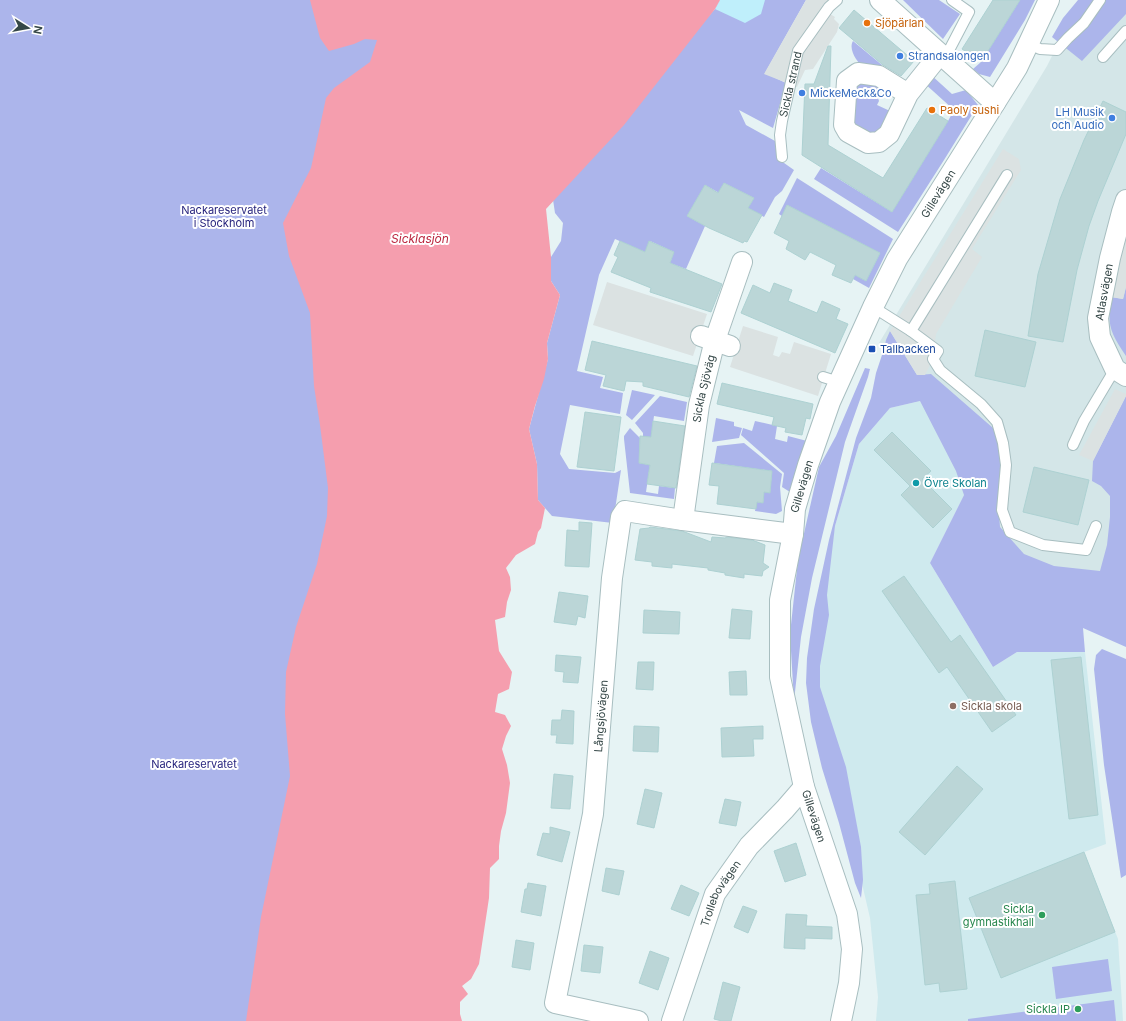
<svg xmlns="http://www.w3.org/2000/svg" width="1126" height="1021" font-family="Inter,sans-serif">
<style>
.residential{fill:#d4e6e8}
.education{fill:#cfeaee}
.green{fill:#acb5eb}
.sand{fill:#bfeffb}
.parking{fill:#dbe2e2}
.water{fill:#f59eae}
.building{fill:#bbd6d7;stroke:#add1d2}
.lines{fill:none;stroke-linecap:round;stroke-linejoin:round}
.service-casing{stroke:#a8bec0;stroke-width:12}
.minor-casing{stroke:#a8bec0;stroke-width:22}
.service{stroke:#fff;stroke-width:10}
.minor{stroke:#fff;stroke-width:20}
.food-dot{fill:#e8710a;stroke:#fff;stroke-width:1.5}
.shop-dot{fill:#3f7fe0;stroke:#fff;stroke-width:1.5}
.transit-dot{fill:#1a4fb4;stroke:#fff;stroke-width:1.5}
.culture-dot{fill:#0f9aa8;stroke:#fff;stroke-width:1.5}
.education-dot{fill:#8d6e63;stroke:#fff;stroke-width:1.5}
.leisure-dot{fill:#2e9e5b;stroke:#fff;stroke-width:1.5}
.labels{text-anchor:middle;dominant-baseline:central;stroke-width:4;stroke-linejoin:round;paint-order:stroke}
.food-label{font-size:11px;fill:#c56008;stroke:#fff;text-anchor:start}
.shop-label{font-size:11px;fill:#366cbe;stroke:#fff;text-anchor:start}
.street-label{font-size:11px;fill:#354747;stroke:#fff}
.park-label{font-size:11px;fill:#27247d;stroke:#fff}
.transit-label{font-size:11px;fill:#164399;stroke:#fff;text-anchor:start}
.culture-label{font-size:11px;fill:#0d838f;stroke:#fff;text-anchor:start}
.education-label{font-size:11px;fill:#785e54;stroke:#fff;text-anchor:start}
.leisure-label{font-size:11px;fill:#27864d;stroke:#fff;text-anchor:end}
.water-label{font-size:12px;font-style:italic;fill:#bb273f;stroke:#fff}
</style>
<rect width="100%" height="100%" fill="#e6f3f4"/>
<path class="residential" d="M1080,0h46v614l-128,-45 -78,-168 -10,2 -31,-60 168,-277z"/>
<path class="education" d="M920,401l36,70 8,24 -34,68 63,104 24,-15h68l21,192 -22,8 34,87 5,82h-247l2,-24 -8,-79 -32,-138 -27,-97 24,-157 24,-82 31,-36z"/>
<path class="green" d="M0,0h535l-178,1021h-357z
M720,0h86l-41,73 21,10 -13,45 -34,-18 7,15 29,16 2,17 17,12 -12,21 -7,6 -11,20 -16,-9 6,-10 -30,-15 -4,7 1,4 -16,-9 -18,31 18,10 -19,43 -16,-6 4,-11 -24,-11 -5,11 -30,-13 -16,36 -22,96 26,6 -3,11 23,5 -3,21 -50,-9 -10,49 9,15 46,4 6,-3 -8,53 -61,-7 -14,-16 -1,-36 -8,-35 19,-70 -1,-16 13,-48 -9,-14v-24l10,-16 2,-18 -8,-10 -3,-20 163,-184z
M903,0h36l21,14 -17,25z
M1020,0h15l-10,20 -35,57 -11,-3 -6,-5 8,-7z
M1078,0h48v14l-44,47 -30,-24 11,-19z
M853,41l29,24 -5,7c-4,-1 -9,-2 -12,-4 -8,-5 -17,-19 -12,-27z
M930,74l22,20 14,-4 12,15 -34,55 -46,72 -84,-53 7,-11 71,44 56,-91 6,-11 -31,-28z
M866,80l15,9 -4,1 1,4 -1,1 2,6 -2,4 13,6 -12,25 -23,-6 -6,-21 3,-25z
M797,178l96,61 -24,49 -16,-9 2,-4 11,6 14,-28 -93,-48 -5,11 -3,-2z
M1126,287v69c-16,-24 -19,-30 -15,-59l12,2z
M890,331l27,44 14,-1 62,54 9,24 -2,33 -2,15 2,27 24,27 30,12 46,5 7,-26 3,-28v-21l-9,-10 -9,-5 1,-20 33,-65v251l-43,-19 2,24h-68l-24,15 -63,-104 34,-68 -8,-24 -36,-70 -30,7 -31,36 -24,82 -8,69 2,20 -9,51v21l26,80 15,80 2,33 -2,18 -6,-15 -16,-60 -17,-55 -11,-46 -5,-39 1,-25 7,-49 15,-69 27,-102 15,-40 5,-25 8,-24 2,-9z
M865,368l5,1 -2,8 -23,65 -33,136 -11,59 -7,64 -4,-67 8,-74 21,-93 17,-31z
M632,390l23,5 -23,25 -6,-5z
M660,396l27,6 -3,19 -30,-5 -3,21h-8v-4l-8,-10z
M716,418l18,4v4l8,2 -3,10 -27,4z
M755,421l22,5 -2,13 12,3 1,-6 19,5 -17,51 -8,-5 2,-14 -43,-38 2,-7 9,3z
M630,428l10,10 -1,25 11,2 -4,27 12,2 1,-8 16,2 -1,11 -44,-6 -6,-54v-3z
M744,443l38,31 -2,13 2,24 -6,3 -21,-3 2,-9 6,1 1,-11h6l2,-21 -58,-8 3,-17z
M1102,649l24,10v216l-5,3 -17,-113 -10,-96 2,-14z
M1108,959l4,32 -56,8 -4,-32z
M1114,1000l2,21h-148v-2z"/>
<path class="sand" d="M720,0h45l-4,14 -16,9 -30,-14z"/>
<path class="parking" d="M806,0h26l-2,14 5,3 -1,2 5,5 -2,8 -24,37 -8,1 -8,17 -33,-13z
M1003,149l16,10 2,11 -49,79 10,8 -46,77 -3,25 -8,16h-8l-27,-44z
M1126,230v57l-3,12 -12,-2z
M607,282l100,32 -14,42 -100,-31z
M743,326l35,11 -5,18 6,2 3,-5 8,2 4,-12 37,12 -13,42 -88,-29z
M1115,389l11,5v2l-33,65 -14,-6z"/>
<path class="water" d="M310,0h410l-5,9 -91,116 -78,84 5,48v24l9,14 -13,48 1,16 -4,20 -9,27 -6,23 8,35 1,36 7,8 -4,20 -3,4 -3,12 -19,11 -10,13 4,9 1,13 -4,12 -2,15 -10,3 4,31 13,21 -3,17 -11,5 -3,18 10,3 6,11 -5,10 -4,13 5,16 3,18 -4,30 -5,18 -2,15v13l-9,9 -1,30 -10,66 -8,15 -9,7 6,8 -8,8v12l2,7h-216l15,-104 29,-141 -5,-62 1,-42 10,-45 21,-63 10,-48 1,-28 -8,-63 -6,-39 -4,-73 -21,-57 -6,-33 28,-55 15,-70 8,-10 36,-26 7,-22 -12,-1 -11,5 -25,7 -9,-13z"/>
<path class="building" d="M993,0h27l-39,62 -19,-13z
M854,10l60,51 -13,15 -18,-11 -44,-37z
M828,46h3l-3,99 55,33 44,-70 21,13 -56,91 -90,-57 3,-71h9z
M1103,101l23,11v22l-28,67 -9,25 -12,44 -14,72 -35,-6 10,-62 22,-75 24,-59z
M724,183l30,15 -6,10 14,7 -15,27 -3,-1 -1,2 -34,-15 -22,-12 18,-31 13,8z
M787,205l93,48 -14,28 -11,-6 -4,8 -19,-8 4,-10 -26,-13 -5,8 -19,-11 3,-8 -15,-8z
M620,241l25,11 4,-11 25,11 -4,11 52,21 -11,28 -61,-20 1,-4 -40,-16 7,-15 -4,-2z
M774,283l18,7 -4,11 29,12 5,-12 18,8 -4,10 12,5 -13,29 -94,-40 12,-28 17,8z
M985,330l51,12 -11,45 -50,-11z
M592,341l105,25 -8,31 -46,-11v-4l-17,-1 -2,10 -21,-5 3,-11 -21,-5z
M722,383l91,21 -3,15 -4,-1 -4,17 -17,-3 1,-4 -14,-3 2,-8 -57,-13z
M585,412l36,5 -7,54 -37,-4z
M653,421l32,5 -9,62 -29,-4 3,-19 -11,-2 1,-27 11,1z
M892,432l39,39 -9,8 30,30 -19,19 -32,-33 9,-9 -36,-36z
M712,463l60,8 -2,22 -6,-1 -1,11 -6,-1 -1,7 -39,-5 2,-18 -10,-1z
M1034,467l55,13 -11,45 -55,-13z
M579,522l13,1 -3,44 -24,-1 2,-36 12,1z
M650,527l32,4 29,11 1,-5 13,1 2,-1 25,3 13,5 -2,18 6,4 -6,4 -1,5 -18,-2v4l-19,-3v-2l-17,-3v-2l-36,-4v4l-20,-2v-4l-17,-2 5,-31 9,-1z
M904,576l47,66 9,-7 56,80 -24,17 -45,-65 -8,6 -57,-82z
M559,592l29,4 -3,22 -7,-2 -2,9 -22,-3z
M732,609l20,2 -2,28 -21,-1z
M644,610l36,2 -1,22 -36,-1z
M556,655l25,2 -3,26 -15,-1 1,-10 -9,-1z
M1081,657l17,158 -29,4 -18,-159z
M638,662h16l-1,28 -17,-1z
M746,671l1,24h-17l-1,-23z
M562,710l12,1 -1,33 -17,-1 1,-8h-6l1,-15h9z
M634,726l25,1 -1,25 -25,-1z
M763,726v13h-10l1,17 -32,1 -1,-29z
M957,766l26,23 -58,66 -26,-23z
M554,774l19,2 -3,33 -19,-1z
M645,789l17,4 -8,35 -17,-4z
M725,799l16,3 -5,24 -17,-3z
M550,827l20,5 -8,30 -25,-7 6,-22 7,1z
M796,843l10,32 -21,7 -11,-31z
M1084,852l31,80 -114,46 -32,-80z
M606,868l18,3 -5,24 -17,-4z
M955,881l12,108 -27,3 -1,-9 -14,2 -9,-90 14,-1 -1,-10z
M528,883l18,3 -5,30 -20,-4 4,-23h2z
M681,885l18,8 -10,23 -18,-7z
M743,906l14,5 -9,22 -14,-6z
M786,914l21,1 -1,11 26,1v12l-27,-1v11l-21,-1z
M516,940l18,3 -4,27 -18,-3z
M584,945l19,2 -3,26 -19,-2z
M650,951l19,7 -11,32 -19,-7z
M723,982l17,5 -9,34h-9l-8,-2z"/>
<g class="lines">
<defs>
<g id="service">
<path d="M1029,44l11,5 17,1 11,-12 16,-15 16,-23"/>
<path d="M1103,57l23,-26"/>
<path d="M945,58l24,-46 -17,-12"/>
<path id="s1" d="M782,157l-2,-22 2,-14 16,-70 31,-44 8,-7"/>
<path d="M873,307l38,24 27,20 -5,8 7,11 41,34 16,18 6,21 3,22 -4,45 8,22 33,13 43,5 10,-24"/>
<path d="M911,331l96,-156"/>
<path d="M823,377l16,5"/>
<path d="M1073,445l11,-24 31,-52"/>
</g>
<g id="minor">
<path d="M880,0l115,103"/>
<path d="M908,94l-19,40 -10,8 -11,1 -20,-11 -4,-7 3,-44 11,-8 21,3 29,18 32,-40"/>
<path d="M1126,200l-4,12 -12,46 -12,60 2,19 7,15 8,17 11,7"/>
<path d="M701,336l29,10"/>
<path id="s2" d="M683,520l16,-115 16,-65 27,-78"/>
<path id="s3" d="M638,1021l-83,-18 38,-189 19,-236 9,-61 4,-6 58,9 110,14"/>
<path id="s4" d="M672,1021l43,-127 34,-48 36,-37 19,-22"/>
<path id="s5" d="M841,1021l8,-38 3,-34 -5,-35 -43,-127 -24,-110v-77l13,-66 2,-25 13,-44 22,-63 43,-95 24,-48 120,-191 32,-68"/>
</g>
</defs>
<use href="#service" class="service-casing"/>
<use href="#minor" class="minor-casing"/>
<use href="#service" class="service"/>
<use href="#minor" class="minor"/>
</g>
<g class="food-dot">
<circle cx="867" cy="23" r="4"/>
<circle cx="932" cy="110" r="4"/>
</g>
<g class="shop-dot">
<circle cx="900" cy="56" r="4"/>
<circle cx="802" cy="93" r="4"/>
<circle cx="1112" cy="118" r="4"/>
</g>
<rect class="transit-dot" x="868" y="345" width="8" height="8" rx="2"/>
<circle class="culture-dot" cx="916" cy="483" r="4"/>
<circle class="education-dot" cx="953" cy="706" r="4"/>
<g class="leisure-dot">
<circle cx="1042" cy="915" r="4"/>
<circle cx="1078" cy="1009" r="4"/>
</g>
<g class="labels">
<g class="food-label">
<text x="875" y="23">Sjöpärlan</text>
<text x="940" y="110">Paoly sushi</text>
</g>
<g class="shop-label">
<text x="908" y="56">Strandsalongen</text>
<text x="810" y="93">MickeMeck&amp;Co</text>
<text x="1104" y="112" text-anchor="end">LH Musik<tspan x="1104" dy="13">och Audio</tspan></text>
</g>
<g class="street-label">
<text stroke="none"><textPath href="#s1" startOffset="74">Sickla strand</textPath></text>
<text stroke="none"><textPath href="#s5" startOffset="872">Gillevägen</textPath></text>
<text transform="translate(1104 292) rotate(-80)">Atlasvägen</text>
<text stroke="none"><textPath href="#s2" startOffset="133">Sickla Sjöväg</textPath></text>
<text stroke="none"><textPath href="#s5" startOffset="548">Gillevägen</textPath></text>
<text stroke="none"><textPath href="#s3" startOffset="376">Långsjövägen</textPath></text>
<text transform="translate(814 816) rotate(72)">Gillevägen</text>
<text stroke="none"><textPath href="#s4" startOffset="137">Trollebovägen</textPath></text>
</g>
<g class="park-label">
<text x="224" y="210">Nackareservatet<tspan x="224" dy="13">i Stockholm</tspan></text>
<text x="194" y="764">Nackareservatet</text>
</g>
<g class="transit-label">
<text x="880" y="349">Tallbacken</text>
</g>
<g class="culture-label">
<text x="924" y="483">Övre Skolan</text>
</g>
<g class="education-label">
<text x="961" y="706">Sickla skola</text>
</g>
<g class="leisure-label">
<text x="1034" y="909">Sickla<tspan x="1034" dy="13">gymnastikhall</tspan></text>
<text x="1070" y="1009">Sickla IP</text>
</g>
<g class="water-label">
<text x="420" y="238">Sicklasjön</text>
</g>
</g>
<g transform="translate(28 28) rotate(101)" stroke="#ffffff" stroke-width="3" paint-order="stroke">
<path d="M0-3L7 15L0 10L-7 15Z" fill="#354747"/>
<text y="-6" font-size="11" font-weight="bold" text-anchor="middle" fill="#354747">N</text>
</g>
</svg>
